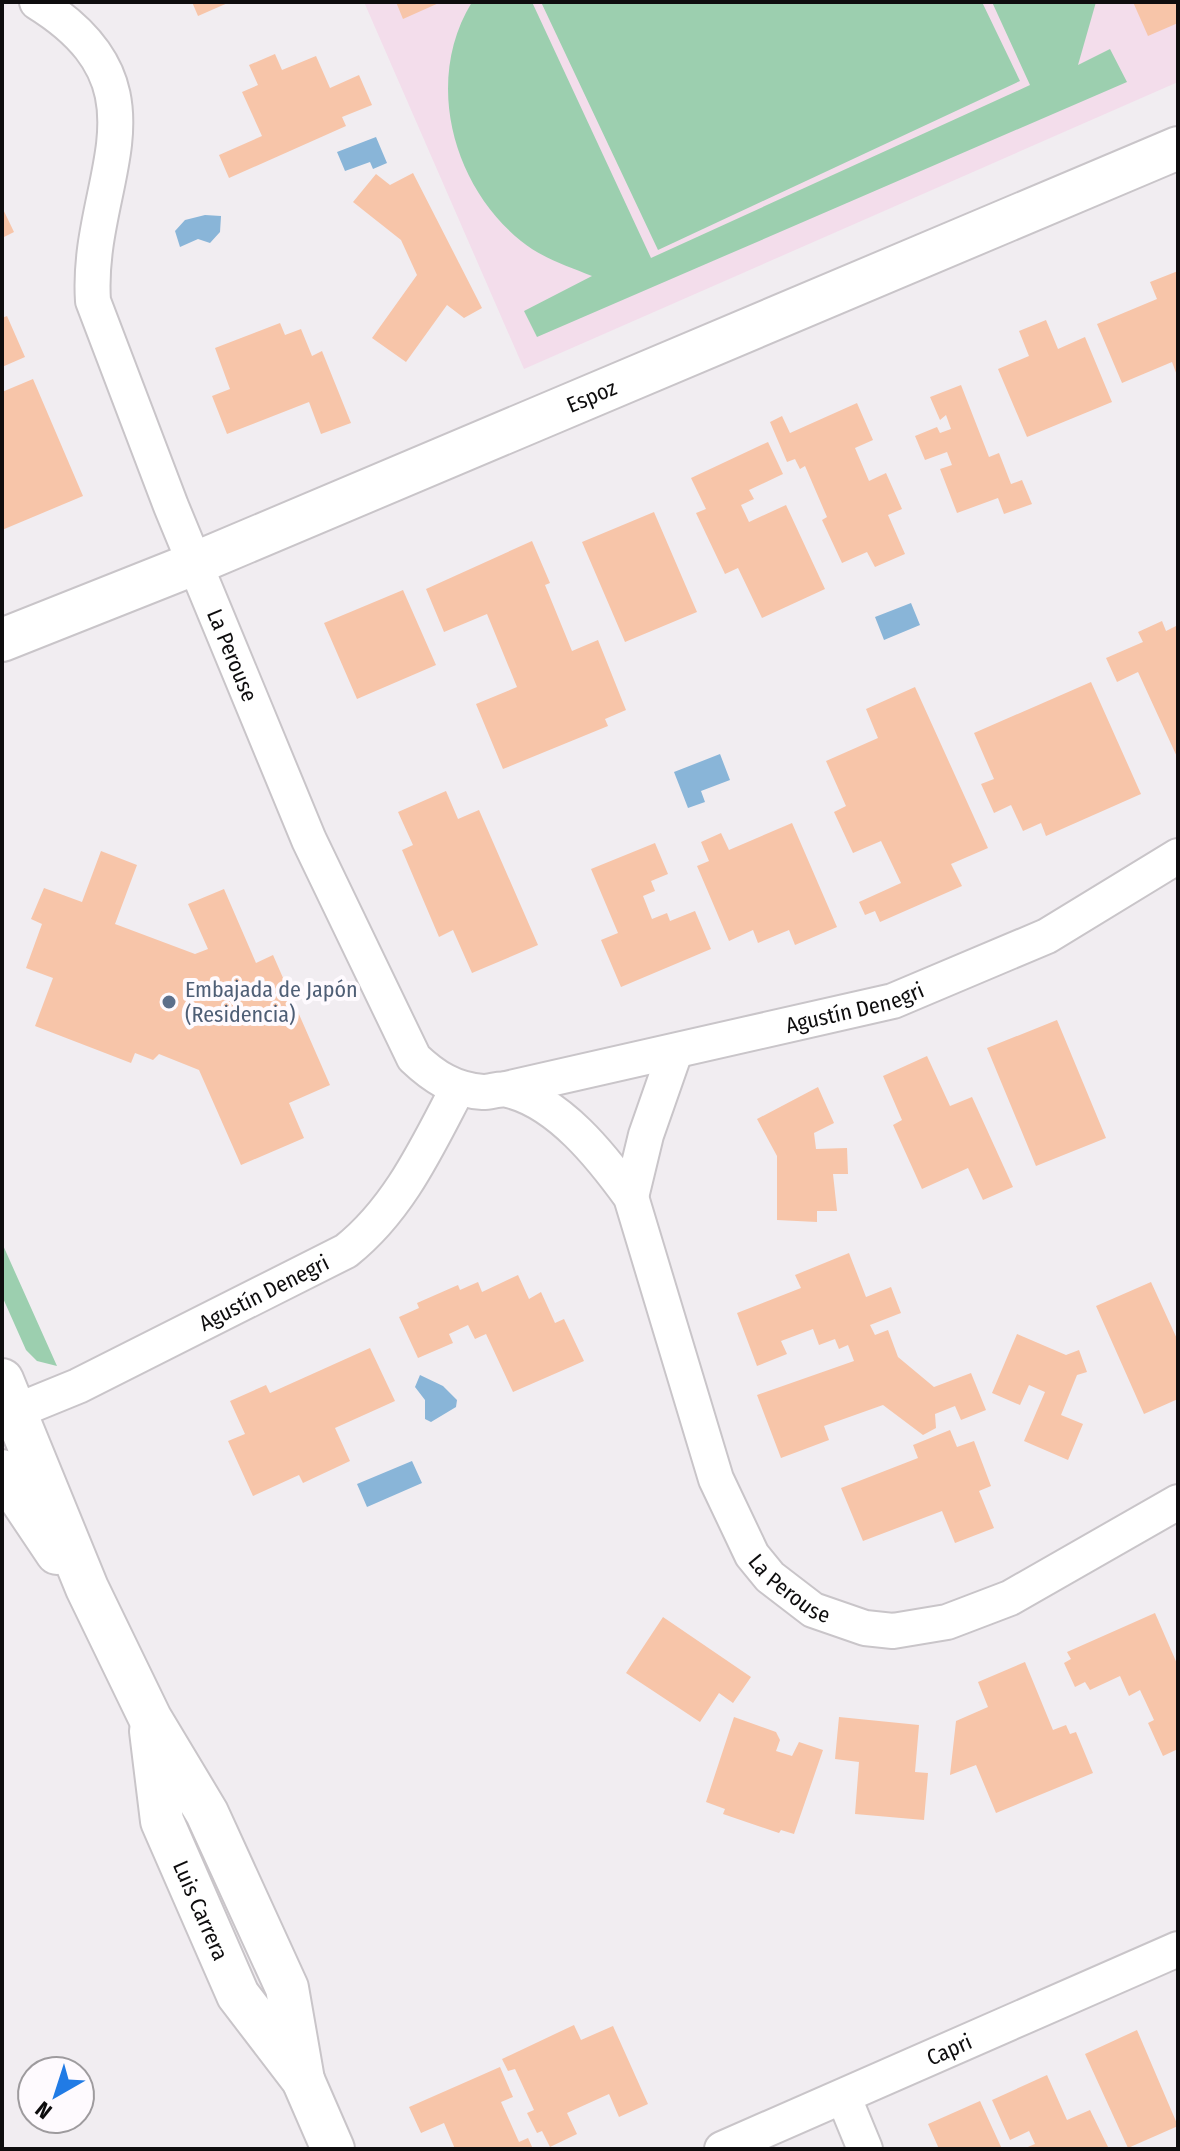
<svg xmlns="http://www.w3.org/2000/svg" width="1180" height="2151" font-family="'Fira Sans Condensed',sans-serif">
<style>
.education{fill:#f3ddeb}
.green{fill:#9ccfaf}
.water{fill:#89b5d8}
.building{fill:#f7c5a9}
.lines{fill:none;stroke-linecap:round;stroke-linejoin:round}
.minor-casing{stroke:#c9c5c9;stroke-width:38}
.tertiary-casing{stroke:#c9c5c9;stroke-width:46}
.minor{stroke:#fff;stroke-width:34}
.tertiary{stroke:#fff;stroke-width:42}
.service-dot{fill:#5c6f8a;stroke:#fefafe;stroke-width:3}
.labels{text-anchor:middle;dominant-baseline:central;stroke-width:8;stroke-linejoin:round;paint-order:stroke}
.street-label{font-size:22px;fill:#0e0d0e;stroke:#fefafe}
.service-label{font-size:22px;fill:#4e5e75;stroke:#fefafe;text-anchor:start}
</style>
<rect width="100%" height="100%" fill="#f1edf1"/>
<path class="education" d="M364,2h814v80l-654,287z"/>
<path class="green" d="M472,2h60l119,256 379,-173 -38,-83h104l-18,63 32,-16 17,33 -590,255 -13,-26 68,-35c-25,-10 -50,-18 -71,-35 -69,-56 -97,-161 -49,-239z
M541,2h441l38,79 -362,169z
M2,1243l55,123 -20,-5 -11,-11 -24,-54z"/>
<path class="water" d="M376,137l11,26 -14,6 -3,-7 -25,9 -8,-19z
M205,215l16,1 -1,16 -10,11 -12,-4 -18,8 -5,-16 10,-11z
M911,603l9,22 -36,15 -9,-23z
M720,754l10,26 -29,11 4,11 -17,6 -14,-36z
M420,1375l23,11 14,14 -1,7 -25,15 -6,-3v-19l-10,-13z
M412,1461l10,22 -55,24 -10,-23z"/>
<path class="building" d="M192,2h38l-32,14z
M396,2h45l-38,17z
M1133,2h45v21l-30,13z
M275,54l7,16 34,-14 14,32 29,-13 13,30 -30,12 4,9 -117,52 -10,-23 43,-19 -20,-44 16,-7 -9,-20z
M413,173l69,135 -18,10 -17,-13 -41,57 -34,-24 45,-63 -16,-35 -48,-38 23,-28 14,11z
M2,207l12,25 -12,6z
M1178,271v107l-6,-16 -50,21 -25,-59 60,-25 -7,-17z
M7,316l18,41 -23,10v-49z
M1046,320l12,29 27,-12 27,65 -85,35 -29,-68 31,-13 -10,-25z
M280,323l5,12 16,-6 11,27 10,-5 29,72 -30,11 -12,-32 -82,32 -15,-38 18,-7 -15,-41z
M33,379l50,117 -81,34v-138z
M961,385l28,72 10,-4 12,31 11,-4 10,24 -28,10 -6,-16 -41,15 -17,-44 12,-4 -5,-13 -22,8 -10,-24 22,-9 3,6 11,-4 -5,-14 -6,5 -10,-23z
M857,403l16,37 -18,8 14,33 17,-8 16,36 -14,6 17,39 -30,13 -8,-15 -25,11 -20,-43 5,-3 -22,-51 -5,3 -5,-10 -8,3 -17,-40 12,-6 8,17z
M768,442l15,32 -34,16 5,9 -13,6 8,17 37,-17 39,84 -63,29 -24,-50 -13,6 -29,-61 10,-4 -15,-31z
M654,512l43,100 -72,30 -43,-100z
M532,541l18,42 -5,2 27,66 26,-11 28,70 -21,9 3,7 -105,43 -27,-65 41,-17 -30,-73 -43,18 -18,-43z
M403,590l33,75 -79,34 -33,-76z
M1162,621l4,10 12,-6v134l-40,-87 -21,10 -11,-24 37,-16 -5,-10z
M1091,682l50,112 -95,42 -5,-13 -18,8 -12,-26 -17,8 -13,-29 13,-5 -20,-46z
M915,687l73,161 -37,16 11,22 -82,36 -5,-11 -10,4 -6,-13 42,-19 -20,-42 -28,12 -19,-41 12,-6 -20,-45 52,-23 -12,-29z
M446,791l12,28 21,-9 59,135 -66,28 -19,-43 -14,7 -37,-87 11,-5 -15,-33z
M792,823l45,104 -42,18 -6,-15 -31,13 -5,-13 -24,11 -32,-75 12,-5 -8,-19 20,-9 8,17z
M655,843l13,31 -17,7 4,10 -12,5 9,23 15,-6 3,8 25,-10 16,38 -90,38 -20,-47 17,-7 -27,-64z
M101,851l36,14 -22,59 80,30 13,-5 -20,-45 36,-15 32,74 17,-8 57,130 -41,18 15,35 -63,27 -42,-95 -40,-16 -6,6 -18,-7 -4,10 -96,-37 18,-48 -27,-10 16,-44 -11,-5 13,-31 38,14z
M1057,1020l49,118 -70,28 -49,-118z
M927,1056l23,50 22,-9 41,90 -30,13 -15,-32 -46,21 -29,-64 9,-5 -19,-44z
M818,1087l16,36 -20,10 2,16 31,-1 1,26h-15l4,37h-20v11l-40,-2v-64l-20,-37z
M849,1253l17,44 25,-10 10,26 -31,12 5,10 13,-5 10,27 36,30 37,-14 15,37 -25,10 -6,-14 -20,8 1,14 -13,7 -40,-30 -59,21 5,14 -48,18 -24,-63 97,-34 -6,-16 -9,4 -4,-10 -16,6 -6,-16 -32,12 6,13 -30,12 -20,-53 64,-25 -6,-13z
M518,1275l11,24 12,-7 14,31 9,-4 20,42 -71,31 -27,-58 -11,5 -7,-14 -19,9 4,9 -35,15 -19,-41 20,-9 -2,-5 41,-18 2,5 18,-8 4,10z
M1151,1282l27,59v58l-34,15 -48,-108z
M1017,1334l49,21 13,-5 8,22 -10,3 -16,40 22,9 -15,36 -44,-19 21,-49 -16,-7 -9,20 -28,-12z
M370,1348l25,53 -60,27 15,33 -47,22 -4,-8 -46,21 -25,-55 17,-7 -15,-33 36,-16 4,8z
M950,1430l7,17 17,-6 17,45 -12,5 15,37 -39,15 -13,-32 -79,30 -22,-53 77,-30 -5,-13z
M1155,1613l23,53v83l-15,7 -15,-33 6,-3 -14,-30 -11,6 -9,-20 -30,14 -5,-8 -10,5 -11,-24 7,-4 -4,-7z
M663,1617l88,60 -18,26 -14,-10 -19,29 -74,-49z
M1025,1662l28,68 13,-5 4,9 6,-2 17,41 -97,40 -20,-48 -26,10 6,-54 32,-14 -10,-25z
M734,1717l42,15 4,8 -4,11 16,5 7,-14 24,8 -29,84 -13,-4 -2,3 -56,-19 2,-5 -19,-7z
M839,1717l80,8 -4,47 13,1 -4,47 -69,-6 4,-52 -24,-3z
M574,2025l7,15 32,-14 35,78 -29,13 -10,-23 -42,19 10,21 -27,13 -8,-16 -5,2 -10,-20 7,-3 -19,-41 -7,2 -6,-12z
M1137,2030l41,96 -50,22 -43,-94z
M500,2067l13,30 -12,5 18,40 9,-4 5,11h-78l-11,-26 -23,10 -12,-26z
M1047,2075l20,45 23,-10 19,39h-86l12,-5 -6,-13 -19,9 -18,-40z
M980,2101l22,48h-63l-11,-25z"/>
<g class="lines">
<defs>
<g id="minor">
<path id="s1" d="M37,2c140,87 48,180 56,299l78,205 138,334 105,218c20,19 40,32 69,34 8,0 17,-4 25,-2 51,12 94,67 123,107l85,282 36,76 18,22 43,33 52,18 28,3 54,-9 63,-24 168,-96"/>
<path id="s2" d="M506,1089l387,-88 154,-65 131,-80"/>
<path d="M631,1197l15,-62 29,-83"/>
<path id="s3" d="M2,1417l76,-31 268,-135c53,-42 81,-104 112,-163"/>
<path d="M844,2098l21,51"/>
<path id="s4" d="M722,2149l456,-200"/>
</g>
<g id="tertiary">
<path id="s5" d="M2,640l194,-77 982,-415"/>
<path d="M2,1380l85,208 63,130 57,95 80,175 16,92"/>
<path d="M2,1471l55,82"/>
<path id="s6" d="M151,1731l11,90 76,174 65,85 30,69"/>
</g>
</defs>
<use href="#minor" class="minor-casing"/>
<use href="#tertiary" class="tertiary-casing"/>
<use href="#minor" class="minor"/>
<use href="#tertiary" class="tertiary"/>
</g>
<circle class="service-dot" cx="169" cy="1002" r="8"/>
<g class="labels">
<g class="street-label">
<text stroke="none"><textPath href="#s5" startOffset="638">Espoz</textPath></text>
<text stroke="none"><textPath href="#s1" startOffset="712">La Perouse</textPath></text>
<text stroke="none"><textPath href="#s2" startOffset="358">Agustín Denegri</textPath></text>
<text stroke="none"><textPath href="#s3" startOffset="290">Agustín Denegri</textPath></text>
<text stroke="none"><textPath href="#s1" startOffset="1854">La Perouse</textPath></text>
<text stroke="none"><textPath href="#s6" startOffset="188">Luis Carrera</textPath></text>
<text stroke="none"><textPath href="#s4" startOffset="248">Capri</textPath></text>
</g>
<g class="service-label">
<text x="185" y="989">Embajada de Japón<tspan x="185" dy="25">(Residencia)</tspan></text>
</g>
</g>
<rect width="1180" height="2151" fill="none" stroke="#0e0d0e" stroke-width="8"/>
<g transform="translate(56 2095) rotate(219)"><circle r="38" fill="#fefafe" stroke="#9e9b9e" stroke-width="2"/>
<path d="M0-6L14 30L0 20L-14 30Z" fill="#217be5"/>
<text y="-12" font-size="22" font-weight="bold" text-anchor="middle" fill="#0e0d0e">N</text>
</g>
</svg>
